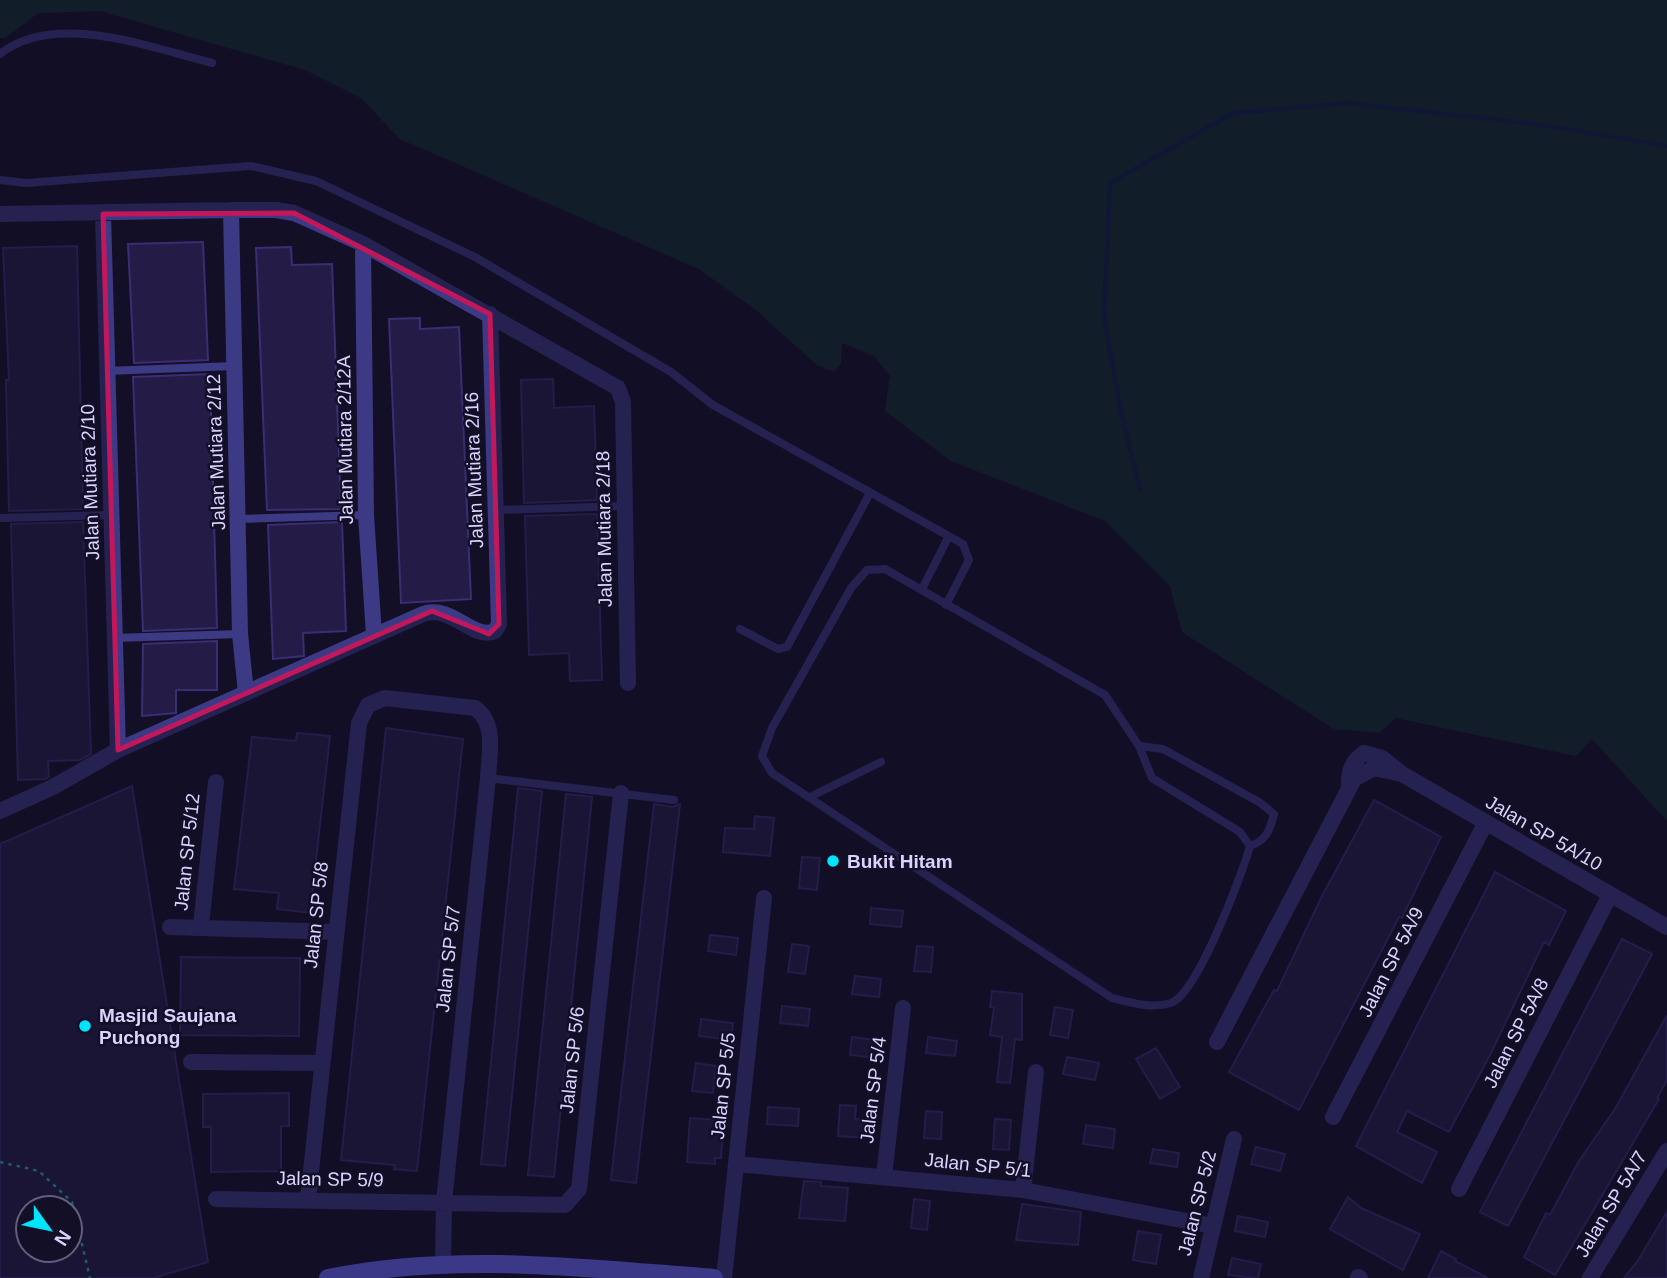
<svg xmlns="http://www.w3.org/2000/svg" width="1667" height="1278" font-family="Arial,sans-serif">
<style>
.green{fill:#12302f}
.lines{fill:none;stroke-linecap:round;stroke-linejoin:round}
.stream{stroke:#0c2248;stroke-width:4.5}
.building{fill:#241b47;stroke:#3b2d73;stroke-width:2;fill-rule:evenodd}
.path{stroke:#2fb8b0;stroke-width:2.5;stroke-dasharray:3.5 5;stroke-linecap:butt}
.lane{stroke:#3d3a85;stroke-width:8}
.street{stroke:#3d3a85;stroke-width:16}
.secondary{stroke:#6f6bff;stroke-width:18}
.marked{fill:none;stroke:#c2185b;stroke-width:5;stroke-linejoin:round}
.poi-dot{fill:#00e5ff;stroke:#130f26;stroke-width:2.5}
.labels{text-anchor:middle;dominant-baseline:central;stroke-width:5;stroke-linejoin:round;paint-order:stroke}
.street-label{font-size:19px;fill:#d9d4ff;stroke:#130f26}
.poi-label{font-size:19px;font-weight:bold;fill:#d9d4ff;stroke:#130f26;text-anchor:start}
</style>
<rect width="100%" height="100%" fill="#130f26"/>
<path class="green" d="M0,0h1667v821l-75,-82 -16,17 -180,-38 -17,15 -45,-4 -152,-97 -12,-46 -65,-65 -154,-60 -66,-50 5,-35 -16,-20 -32,-13 -1,20 -7,9 -17,-7 -61,-55 -57,-41 -299,-130 -39,-41 -56,-28 -205,-59 -62,2 -33,25h-5z"/>
<g class="lines">
<path class="stream" d="M1140,490l-20,-83 -16,-92 6,-132 123,-70 114,-10 189,21 131,22"/>
</g>
<path class="building" d="M203,242l5,118 -74,3 -6,-119z
M77,246l6,263 -74,2 -3,-131h3l-6,-132z
M291,247l1,18 40,-1 9,245 -74,1 -11,-262z
M420,318v11l39,-2 12,272 -70,4 -12,-284z
M210,374l7,254 -74,3 -10,-254z
M553,379l1,29 40,-2 3,94 -73,3 -3,-123z
M597,514l5,166 -32,1 -1,-28 -40,2 -4,-139z
M83,522l8,232 -11,6 -32,1 1,16 -4,2 -27,1 -7,-256z
M342,522l4,109 -43,2 1,23 -31,3 -5,-134z
M217,641v49h-41v23l-34,3 1,-72z
M386,728l77,11 -46,432 -23,-2 1,-4 -54,-5z
M297,733l33,3 -20,177 -33,-4 2,-16 -45,-4 18,-152 44,4z
M132,786l76,476 -55,16h-153v-434zM28,1208h42v42h-42z
M518,788l24,3 -37,375 -24,-2z
M566,794l26,3 -38,380 -26,-2z
M1374,800l67,37 -39,81 -3,-1 -100,193 -70,-38 45,-82 3,1 45,-95z
M654,804l19,3 7,-3 -44,379 -25,-3z
M755,816l19,2 -4,38 -47,-4 2,-24 29,1z
M802,857l18,1 -3,32 -18,-2z
M1495,872l71,39 -17,34 -5,-3 -53,111 -42,79 -42,-21 -10,21 40,20 -15,31 -66,-37z
M871,908l32,3 -2,16 -31,-3z
M710,935l28,3 -2,17 -28,-4z
M1622,939l30,15 -144,272 -28,-14z
M792,944l17,2 -4,28 -17,-2z
M917,946l16,1 -2,25 -17,-1z
M181,957l119,1 -1,78 -119,-1z
M855,976l26,3 -2,18 -27,-3z
M992,991l30,3v46l-7,-1 -5,44 -13,-1 5,-45 -12,-2 4,-27 -4,-1z
M782,1006l28,3 -2,17 -28,-3z
M1055,1007l18,3 -5,28 -18,-3z
M1667,1015v65l-10,18 2,1 -104,176 -31,-18 22,-44 4,2 29,-54 36,-52z
M701,1019l32,4 -2,17 -32,-4z
M852,1037l24,3 -2,18 -24,-3z
M928,1037l29,4 -2,15 -29,-3z
M1156,1048l24,39 -20,12 -24,-40z
M1067,1057l32,6 -4,17 -32,-6z
M696,1063l20,3 -3,27 -21,-2z
M289,1093v33h-8v45l-70,1v-45h-8v-33z
M840,1105l16,1 -1,13 17,2 -2,17 -32,-2z
M768,1107l31,2 -1,17 -31,-2z
M926,1111l16,1 -1,27 -17,-1z
M690,1118l28,2v9h5l-2,29h-6v6l-28,-2z
M995,1119l16,1 -2,30 -16,-1z
M1086,1125l29,4 -2,19 -30,-4z
M1256,1147l29,7 -5,17 -29,-7z
M1153,1149l26,4 -2,14 -27,-4z
M804,1181l17,1v4l27,2 -3,33 -46,-3z
M1348,1197l13,11 59,26 -17,36 -73,-41z
M914,1199l16,2 -3,29 -16,-2z
M1022,1204l59,8 -3,33 -62,-5z
M1667,1212v66h-43l13,-16z
M1238,1216l30,6 -3,15 -30,-6z
M1138,1231l23,4 -5,29 -23,-4z
M1441,1251l15,8 -1,2 33,17h-60z
M1232,1258l29,6 -3,14 -30,-3z"/>
<g class="lines">
<path class="path" d="M0,1162l39,9 33,31 18,76"/>
<path class="lane" d="M0,54c55,-44 152,-6 212,9
M0,180l26,3 225,-17 65,15 159,76 196,115 42,33 250,139 6,16 -23,45
M107,371l127,-5
M498,510l127,-4
M0,518l112,-3
M240,519l126,-4
M885,569l220,126 34,51 13,32 88,54 10,14c-8,29 -53,148 -79,157 -20,6 -39,0 -59,-5l-340,-225 -10,-17 10,-28 79,-140 16,-18z
M922,589l27,-53
M740,629l38,20 9,-2 83,-154
M115,638l125,-4
M1139,746l24,3 96,53 15,12c-4,16 -8,27 -24,32
M488,778l186,22
M810,797l71,-35"/>
<path class="street" d="M231,210l9,424 6,59
M0,214l231,-4h45l18,3 69,31 255,144 5,14 5,281
M103,214l15,536
M363,244l3,271 8,120
M1402,774l265,153
M0,811l53,-24 65,-37 305,-136c29,-10 50,27 72,17l4,-7 -9,-310
M201,926l15,-144
M170,927l164,5
M1217,1042l137,-263 20,-11 28,6 -20,-16 -18,-5c-13,9 -16,20 -15,36
M191,1062l131,1
M1333,1117l152,-293
M736,1164l287,26 190,36
M884,1176l19,-168
M1459,1189l151,-294
M1023,1190l13,-118
M216,1199l349,6 14,-16 42,-396
M308,1199l51,-476 9,-18 17,-7 90,10c22,16 14,45 13,70l-44,424 -1,61
M1358,1277l2,1
M724,1278l40,-380
M1201,1278l33,-139
M1590,1278l77,-127"/>
<path class="secondary" d="M328,1278c128,-26 257,-10 386,0"/>
</g>
<path d="M0 0H1667V1278H0ZM294,213l196,101 9,310 -10,10 -57,-23 -314,139 -15,-536z" fill="#130f26" fill-opacity=".55" fill-rule="evenodd"/>
<path class="marked" d="M294,213l196,101 9,310 -10,10 -57,-23 -314,139 -15,-536z"/>
<g class="poi-dot">
<circle cx="833" cy="861" r="7"/>
<circle cx="85" cy="1026" r="7"/>
</g>
<g class="labels">
<g class="street-label">
<text transform="translate(345 440) rotate(-91)">Jalan Mutiara 2/12A</text>
<text transform="translate(216 452) rotate(-92)">Jalan Mutiara 2/12</text>
<text transform="translate(474 470) rotate(-92)">Jalan Mutiara 2/16</text>
<text transform="translate(90 482) rotate(-92)">Jalan Mutiara 2/10</text>
<text transform="translate(604 529) rotate(-91)">Jalan Mutiara 2/18</text>
<text transform="translate(1544 833) rotate(30)">Jalan SP 5A/10</text>
<text transform="translate(187 852) rotate(-84)">Jalan SP 5/12</text>
<text transform="translate(316 915) rotate(-84)">Jalan SP 5/8</text>
<text transform="translate(448 959) rotate(-84)">Jalan SP 5/7</text>
<text transform="translate(1391 962) rotate(-63)">Jalan SP 5A/9</text>
<text transform="translate(1516 1033) rotate(-63)">Jalan SP 5A/8</text>
<text transform="translate(572 1060) rotate(-84)">Jalan SP 5/6</text>
<text transform="translate(723 1086) rotate(-84)">Jalan SP 5/5</text>
<text transform="translate(873 1090) rotate(-83)">Jalan SP 5/4</text>
<text transform="translate(978 1165) rotate(6)">Jalan SP 5/1</text>
<text transform="translate(330 1179) rotate(1)">Jalan SP 5/9</text>
<text transform="translate(1197 1203) rotate(-76)">Jalan SP 5/2</text>
<text transform="translate(1611 1204) rotate(-59)">Jalan SP 5A/7</text>
</g>
<g class="poi-label">
<text x="847" y="861">Bukit Hitam</text>
<text x="99" y="1015">Masjid Saujana<tspan x="99" dy="22">Puchong</tspan></text>
</g>
</g>
<g transform="translate(49 1229) rotate(123)"><circle r="33" fill="#130f26" stroke="#625e7d" stroke-width="2"/>
<path d="M0-5L12 26L0 18L-12 26Z" fill="#00e5ff"/>
<text y="-10" font-size="19" font-weight="bold" text-anchor="middle" fill="#d9d4ff">N</text>
</g>
</svg>
